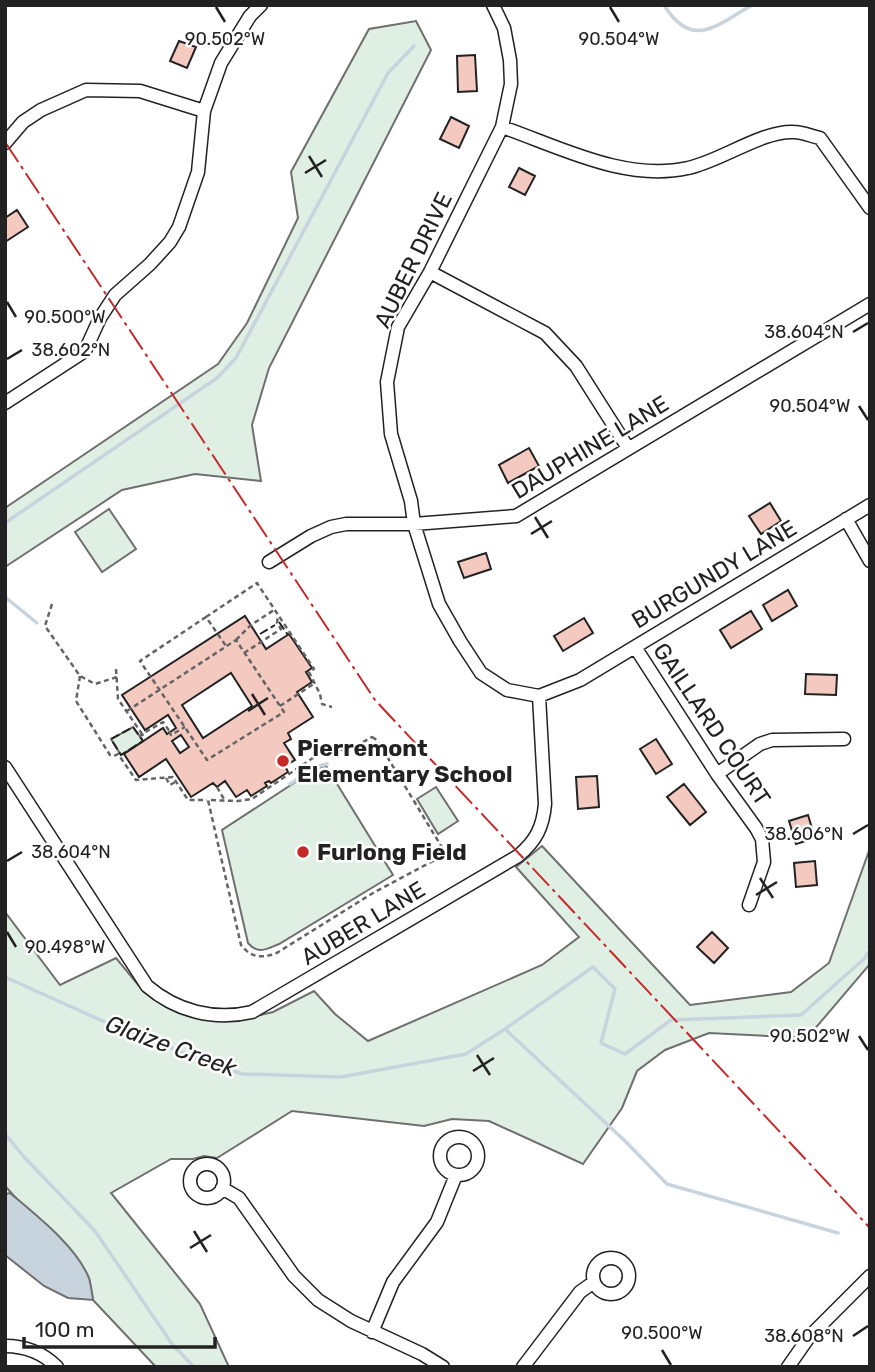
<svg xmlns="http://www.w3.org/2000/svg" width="875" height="1372" font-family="Rubik,sans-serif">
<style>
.green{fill:#e0efe3;stroke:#6f6f6f;stroke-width:2}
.water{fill:#c7d3dd;stroke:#6f6f6f;stroke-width:2}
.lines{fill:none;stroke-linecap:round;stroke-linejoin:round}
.stream{stroke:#c7d3dd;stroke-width:3.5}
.building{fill:#f3c9c0;stroke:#222;stroke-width:2;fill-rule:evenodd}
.street-casing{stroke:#222;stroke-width:15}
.path{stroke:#646464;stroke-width:2.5;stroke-dasharray:5 3.5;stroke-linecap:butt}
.street{stroke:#fff;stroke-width:12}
.fence{stroke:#222;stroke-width:2;stroke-dasharray:9 3.5;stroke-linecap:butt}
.power{stroke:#c62828;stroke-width:2;stroke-dasharray:24 5 3.5 5;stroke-linecap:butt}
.ticks{fill:none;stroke:#222;stroke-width:2.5}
.poi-dot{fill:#c62828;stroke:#fff;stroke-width:2.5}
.labels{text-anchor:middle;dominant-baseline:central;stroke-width:5;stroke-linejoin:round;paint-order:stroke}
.street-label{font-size:23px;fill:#222;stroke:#fff}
.poi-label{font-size:23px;font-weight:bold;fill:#222;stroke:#fff;text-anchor:start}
.water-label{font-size:24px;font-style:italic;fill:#222;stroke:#fff}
.ticks-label{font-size:18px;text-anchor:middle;fill:#222;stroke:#fff;stroke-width:5;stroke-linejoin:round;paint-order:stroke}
</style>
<rect width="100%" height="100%" fill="#fff"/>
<path class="green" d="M416,21l15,29 -162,318 -17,57 9,56 -66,-7 -73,16 -117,77v-59l213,-144 29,-41 51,-105 -7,-46 78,-143z
M109,509l27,40 -34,23 -27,-40z
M133,727l10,14 -22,14 -10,-16z
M326,766l67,109 -114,69c-12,5 -21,11 -31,-1l-26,-113 95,-62z
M436,787l22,34 -20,13 -21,-35z
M542,846l148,159 101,-13 38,-29 41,-115v116l-63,74 -98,-5 -44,17 -28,21 -15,37 -39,56 -94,-43 -37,-2 -28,7 -132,-15 -75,47 -13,-2 -11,3h-22l-60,34 89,111 29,63h-73l-63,-67 -4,-22 -84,-92v-274l55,73 56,-27 28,34 18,12 81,15 30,-7 41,-21 21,23 33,27 174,-76 37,-28 -63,-70z"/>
<path class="water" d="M10,1193c26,22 66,53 79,85 2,7 3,15 4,22l-25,-2 -24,-12 -39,-31v-61z"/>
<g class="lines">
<path class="stream" d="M664,5c28,45 52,21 88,0
M5,523l212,-145 19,-20 152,-285 26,-27
M5,597l32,26
M290,784l26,-17 11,-3
M5,977l122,55 115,42 99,3 125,-23 39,-25 88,-62 22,22 -14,54 24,11 46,-34 130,-5 64,-57 5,-8
M505,1029l120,112 42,43 171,49
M5,1134l19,23 71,74 77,113 22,23"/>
</g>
<path class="building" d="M179,41l17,6 -9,21 -17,-7z
M475,55l2,36 -19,1 -1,-36z
M451,117l18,9 -10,22 -19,-9z
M519,168l16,8 -10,19 -16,-8z
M17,210l11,17 -23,15v-24z
M529,448l10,18 -31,17 -9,-18z
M770,503l11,18 -20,13 -12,-18z
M486,553l5,16 -27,9 -6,-16z
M788,590l9,16 -25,15 -9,-16z
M751,611l11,18 -31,19 -11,-18z
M245,616l21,33 23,-15 23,34 -6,4 6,10 -15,10 16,25 -25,16 3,6 -7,4 11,17 -10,6 3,6 -17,11 -2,-2 -4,2 2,3 -16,10 -4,-6 -11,7 -11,-16 -8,6 -4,-4 -22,14 -25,-38 -27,18 -15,-23 39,-26 4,6 9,-6 -8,-13 -23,15 -23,-35zM231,673l21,33 -49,32 -21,-33zM181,735l8,12 -9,6 -8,-12z
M584,618l9,15 -30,18 -9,-15z
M806,674l31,1 -1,20 -31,-1z
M656,739l16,25 -16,10 -16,-25z
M597,776l2,31 -21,2 -2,-32z
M684,784l22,28 -16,13 -23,-28z
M808,815l7,23 -19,6 -7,-23z
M815,861l2,24 -21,2 -2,-24z
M712,932l16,16 -14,15 -17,-16z"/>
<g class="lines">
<defs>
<path id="street" d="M493,5l11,23 6,32 1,24 -9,43 -72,145 -32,55 -11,55 4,52 20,67 3,23 25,80 21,37 21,32 26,17 32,6
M502,127c58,20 123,55 186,41 31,-6 75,-38 106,-36 8,0 17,4 26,6l50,70
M5,143l18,-21 18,-12 45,-20 54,1 64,20
M430,272l115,61 31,33 52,82
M5,403l80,-52 15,-33 15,-23 35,-31 20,-22 9,-15 19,-55 6,-61 17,-48 29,-47 11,-11
M846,519l24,42
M269,562l42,-26 20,-9 15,-3h68l102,-8 354,-212
M635,647l82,127 39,54 6,11 2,23 -15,43
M5,767l142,219c29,25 67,35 105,26l266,-156c18,-15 25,-29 27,-52l-6,-108 41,-16 290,-175
M717,774l43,-30 12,-4 72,-1
M440 1156a19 19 0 1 1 38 0a19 19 0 1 1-38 0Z
M190 1181a17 17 0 1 1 34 0a17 17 0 1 1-34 0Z
M222,1188l17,10 55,78 24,24 33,21 71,33 21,13
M593 1276a18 18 0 1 1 36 0a18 18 0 1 1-36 0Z
M372,1332l21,-50 44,-60 19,-47
M5,1346c20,0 38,7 52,21
M523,1367l57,-75 14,-10
M788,1367l21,-30 61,-61"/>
</defs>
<use href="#street" class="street-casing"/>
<path class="path" d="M52,604l-7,22 35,50 15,8 22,-7
M206,617l51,-34 57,86 -5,3 11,22 2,10 10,3
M236,640l15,-15 23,-15
M244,653l37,-24 -4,-6 1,-7
M116,669l2,30 24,35 21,-12 7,10
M80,676l-4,25 34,54 4,1 4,-2 18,26 37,-3 15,23h19
M280,706l35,-23
M127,711l109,-71 48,72 -77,48 -67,-99 66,-44 20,29
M169,731l2,4 14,-8
M140,736l2,-2 4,5
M372,737l5,3 69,114 -73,39 -98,61c-14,4 -24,4 -34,-9l-33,-145 30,1 14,-2 77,-52c15,8 30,-3 43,-10z
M166,778l4,7 5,-3
M217,787l8,14"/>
<use href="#street" class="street"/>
<path class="fence" d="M279,622l9,13
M260,634l15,-9
M133,727l10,14 -22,14 -10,-16z"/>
<path class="power" d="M5,142l370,558 495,528"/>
</g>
<path class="ticks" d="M216,7l9,15M610,7l9,15M309,156l13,21M305,173l21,-13M7,302l9,15M853,332l15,-9M7,359l15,-9M859,406l9,14M535,517l13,21M531,534l21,-13M252,694l13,21M248,711l20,-13M853,834l15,-9M7,861l15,-9M760,878l13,20M756,895l21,-13M7,932l9,15M859,1036l9,14M477,1055l13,20M473,1071l21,-13M194,1231l13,21M190,1248l21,-13M853,1336l15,-10M662,1350l9,15"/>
<g class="poi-dot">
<circle cx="283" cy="761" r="7"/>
<circle cx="303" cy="852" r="7"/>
</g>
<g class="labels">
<g class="street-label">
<text transform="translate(413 260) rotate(-64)">AUBER DRIVE</text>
<text transform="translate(590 447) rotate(-31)">DAUPHINE LANE</text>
<text transform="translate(714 574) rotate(-31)">BURGUNDY LANE</text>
<text transform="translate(712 724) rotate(56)">GAILLARD COURT</text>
<text transform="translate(363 923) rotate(-31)">AUBER LANE</text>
</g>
<g class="poi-label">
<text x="297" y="748">Pierremont<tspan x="297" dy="26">Elementary School</tspan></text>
<text x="317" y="852">Furlong Field</text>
</g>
<g class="water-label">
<text transform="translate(171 1046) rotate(20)">Glaize Creek</text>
</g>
</g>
<g class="ticks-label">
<text x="225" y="45">90.502°W</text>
<text x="619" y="45">90.504°W</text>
<text x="65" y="323">90.500°W</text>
<text x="804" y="338">38.604°N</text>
<text x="71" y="356">38.602°N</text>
<text x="810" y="412">90.504°W</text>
<text x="804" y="840">38.606°N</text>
<text x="71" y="858">38.604°N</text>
<text x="65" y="953">90.498°W</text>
<text x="810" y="1042">90.502°W</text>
<text x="662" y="1339">90.500°W</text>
<text x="804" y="1342">38.608°N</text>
</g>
<rect width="875" height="1372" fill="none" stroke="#222222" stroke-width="14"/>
<path d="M24 1337v10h191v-10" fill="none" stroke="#222222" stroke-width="3.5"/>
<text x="35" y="1337" font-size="21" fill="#222222" stroke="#ffffff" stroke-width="5" paint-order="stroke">100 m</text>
</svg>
